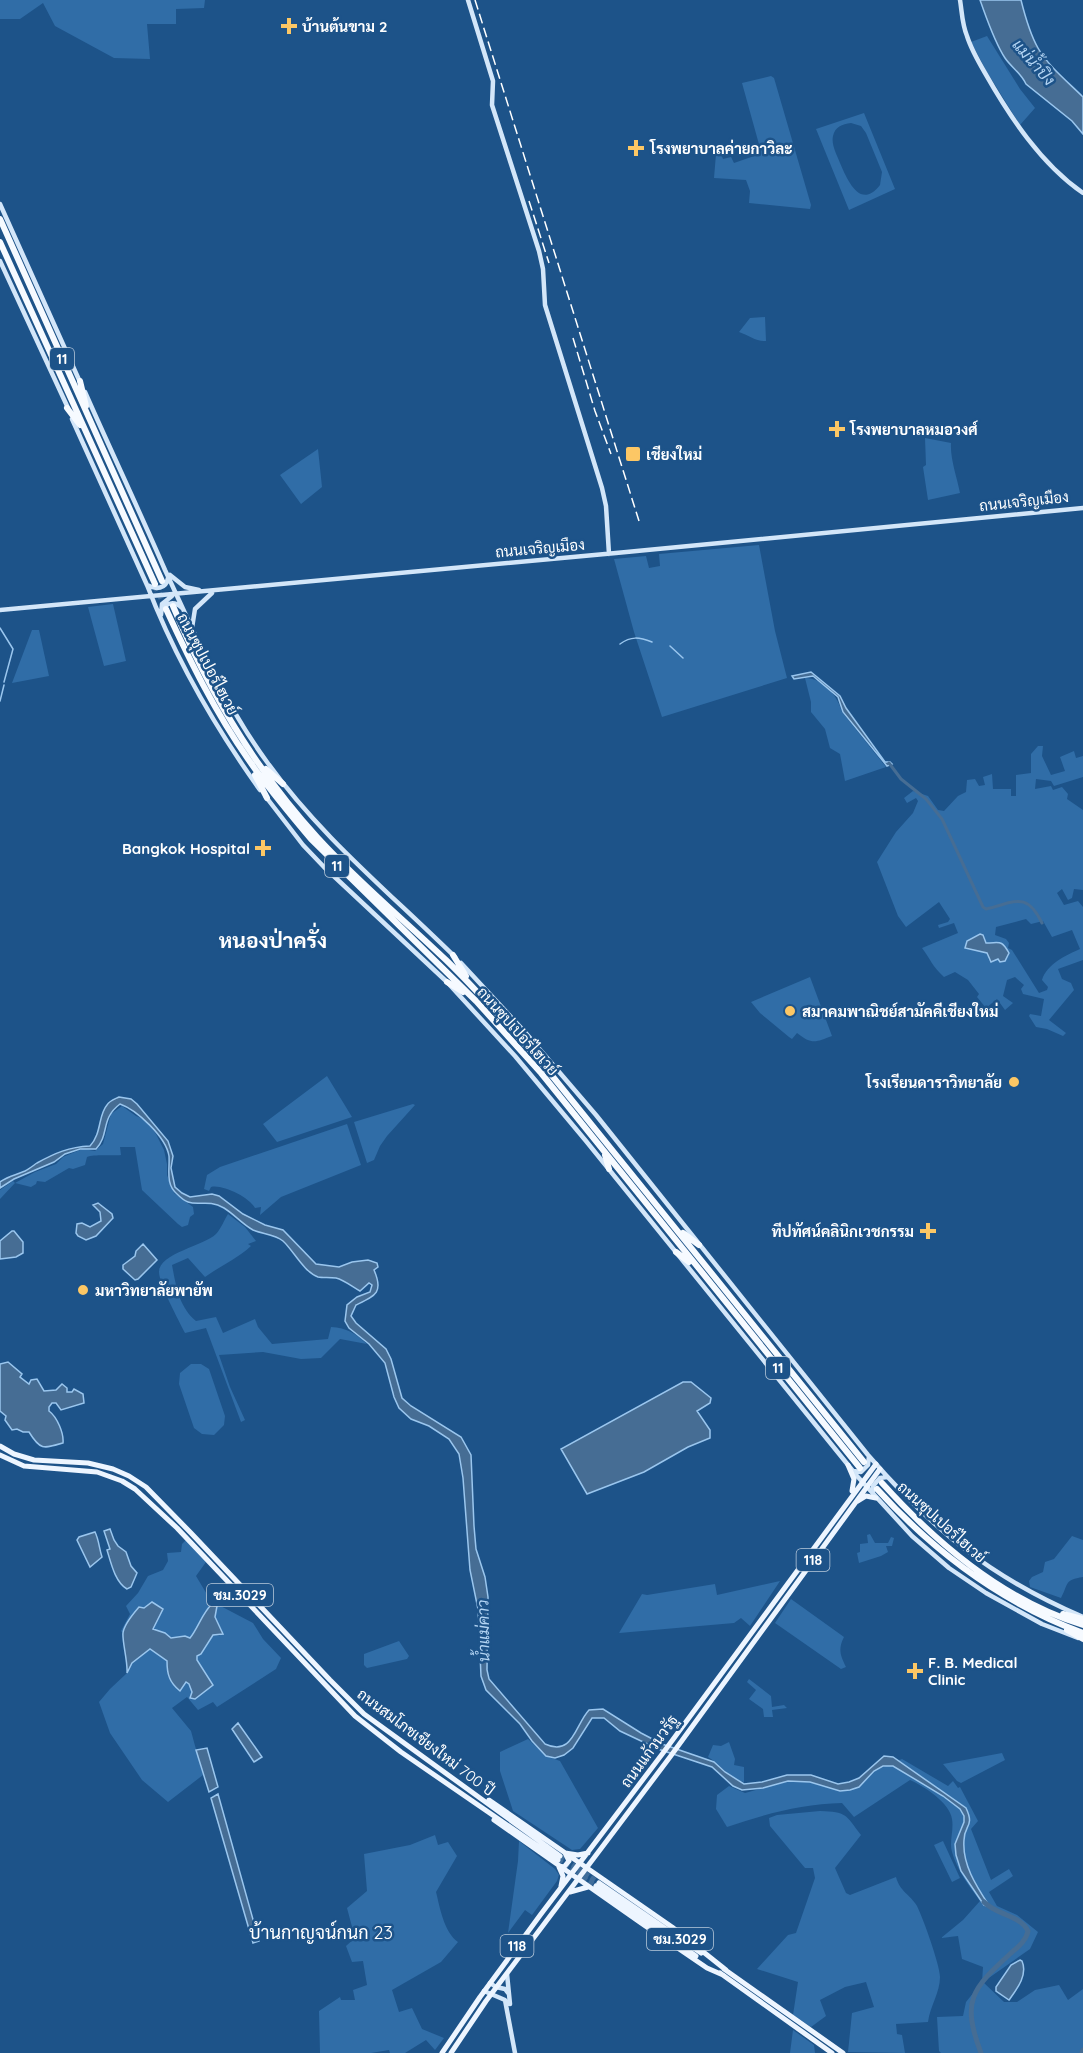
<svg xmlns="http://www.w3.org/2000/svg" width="1083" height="2053" font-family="Quicksand,Sarabun,sans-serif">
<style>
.green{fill:#306da7;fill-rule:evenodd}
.water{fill:#466d94;stroke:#9ac6ee;stroke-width:1.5}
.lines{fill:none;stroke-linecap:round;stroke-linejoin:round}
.stream{stroke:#9ac6ee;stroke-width:1.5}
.canal{stroke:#466d94;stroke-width:3}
.river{stroke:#466d94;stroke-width:5}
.primary-tunnel{stroke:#3f6d9b;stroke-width:5;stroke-dasharray:5 2.5;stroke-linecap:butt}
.trunk-tunnel{stroke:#3f6d9b;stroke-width:6;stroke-dasharray:6 3;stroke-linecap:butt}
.secondary{stroke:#d3e6f9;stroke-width:4.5}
.primary{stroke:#edf5ff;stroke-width:5}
.trunk{stroke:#f6faff;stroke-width:6}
.rail{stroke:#fff;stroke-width:1.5;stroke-dasharray:10 4.5;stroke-linecap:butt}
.poi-dot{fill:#fcc765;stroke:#1d5389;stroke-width:2}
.labels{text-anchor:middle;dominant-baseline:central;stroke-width:5;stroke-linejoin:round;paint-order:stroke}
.shield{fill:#1d5389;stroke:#bbcbdc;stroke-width:1.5}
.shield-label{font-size:14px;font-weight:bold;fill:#fff}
.poi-label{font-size:15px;font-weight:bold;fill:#fff;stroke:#1d5389;text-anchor:start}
.street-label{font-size:15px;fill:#fff;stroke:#1d5389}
.water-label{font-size:16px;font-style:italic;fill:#b3d4f3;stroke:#1d5389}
.quarter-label{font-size:18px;fill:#fff;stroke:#1d5389}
.district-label{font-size:21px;font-weight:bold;fill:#fff;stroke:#1d5389}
</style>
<rect width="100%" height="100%" fill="#1d5389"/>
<path class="green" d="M0,0h205l-1,8 -28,1v15h-29l3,35 -36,-1 -59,-32 -12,-23 -23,16h-20z
M987,36l33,53 15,19 -15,17 -33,-53 -16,-30z
M771,76l3,2 37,127 -1,4 -61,-6 1,-12 -4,-11 -32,-2 2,-24h5l2,5 8,-2 3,6 23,-8 3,-7 -18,-65z
M864,113l31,76 -46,21 -33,-81zM851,123l10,3 5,7 16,39 -2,13c-20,26 -33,-6 -40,-22 -3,-8 -9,-18 -7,-27 2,-9 9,-12 18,-13z
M765,317l1,24c-9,1 -18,-6 -27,-9l11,-14z
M925,438l26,5c-1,16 6,34 9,50l-32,7 -5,-33 3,-2z
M318,449l4,38 -21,17 -21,-29z
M759,545l16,86 12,47 -125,39 -28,-85 -20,-73 32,-3 3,12 11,-2 -1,-12z
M113,604l13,57 -22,5 -16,-59z
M32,630h7l10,46 -37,7z
M805,678c18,0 33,18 37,34l44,55 -41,14 -5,-27 -10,-6 -5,-19 -14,-17v-10z
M1038,746h5l-1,10 9,19 14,-4 -5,-14 14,-6 2,7 7,-2v21l-29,9 -3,-5 -15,-2 -1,10 16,-3 2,4 9,-3 6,7 -1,5 16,11v80l-9,-1 -2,9 -4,2 -6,-11 -5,4 7,12 14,-4 5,6v53l-25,9 4,10 9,4 3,7 -25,30 17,13 -3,3 -16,-7 -11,-2 -7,-11 1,-2 11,2 3,-17 -21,-5 -2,-5 3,-4 -9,-8 -8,3 -4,16 10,7 -8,7 -8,-11 -11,9 -9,-11 2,-3 -11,-14 -13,-8 -11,5c-12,-11 -13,-17 -22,-29l36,-15 -4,-10 -15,5 -1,-3 10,-3 2,-3 -11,-17 -33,25 -8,-11 -21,-54 19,-30 17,-19 5,-12 -2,-3 -9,5 -3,-5 9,-7 15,5 10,14 6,1 14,-15 8,-4 1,-12 8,-1 4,7 6,-1 -2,-8 9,-3 1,15h18v7h5v-21l15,-2v-19zM1026,919l5,5 12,-3 9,16 20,-7 8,19c-14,6 -33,15 -38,31l6,7 -1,3 -8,3 -27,-43 -4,-2 1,-5 -3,-4 -11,-4 1,-8zM980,935l4,1 2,7c13,0 17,-4 23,12l-4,6 -7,-2 -9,1 -2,-7 -18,-5 -2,-6z
M810,977l22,59c-16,6 -20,9 -35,-3l-5,6 -3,-2 -29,-24 -9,-11z
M327,1076l25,41 -75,25 -14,-18z
M413,1104l2,1 -28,31 -7,10 -6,14 -7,3 -13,-41z
M122,1106l14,10 10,4 10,14 8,16 3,14v11l7,18 19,14 1,7 -4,3 -2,8 -6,2 -4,-3 -36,-34 -7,-43h-15l1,8c-9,1 -27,-1 -34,2l-2,8 -12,4 -4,-1 -24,14 -8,-1 -1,3 -5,3 -16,-4 -15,16v-9l13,-9 2,2 20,-11 21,-8 7,-7 12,-5 8,-3 12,2 8,-7 8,-30z
M347,1124l14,41 -80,32 -21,18 1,-8 -6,1c-6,-11 -33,-24 -44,-21l-2,4 -5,-2 3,-14 13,-8z
M228,1214l17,13 11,14 -8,3 3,2c-14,13 -31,20 -46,31l-17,-19 -16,7c4,21 7,42 24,56l20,-4 7,16 32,-14 3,8 14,17 56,-5 3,-12c16,1 24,6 36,17l-27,-5 -19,19 -20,1 -38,-7 -44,3 11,32 15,33 -4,2 -35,-94 -21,5c-6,-12 -26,-49 -26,-61 0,-19 45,-26 57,-38 5,-5 8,-14 12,-20z
M191,1364h10l8,5 16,47 -1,9 -10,10 -12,-1 -8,-6 -15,-44 1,-11z
M870,1534l5,9h13l3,-6 3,1 -2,8h-6l2,6 -7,4 -22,7 -2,-10 3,-1v-8l8,-1 -1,-8z
M1072,1536l11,4v37c-19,3 -14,6 -22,21l-31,-11 -1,-6 3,-4 11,-5 2,-10 9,-3z
M186,1540l20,22 -10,14 15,25 42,22 10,16 18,19 -5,11 -59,38 -4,-5 -15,8 -11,-13 -15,11 19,23 12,44 -35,27 -26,-22 -32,-47 -11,-31 11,-13 17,-16 5,-10 18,-14 17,12 1,16 7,10 11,-5 3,2 3,8 -2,6 8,-1 5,-4 -6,-37 4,-2 12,-19 7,1 2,-5 -7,-14 -10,-6 -5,13 -10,14 -5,-2 -15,2 -5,-5 -12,-4 -9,-21 -10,4 -11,21 -2,-2 9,-17 -4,-8 12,-13 10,-17 15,-6 5,-9 -1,-8 14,-1 1,-8z
M780,1581l-30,45 -9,-8 -7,5 -115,10 23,-39 5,1 68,-11 2,11z
M791,1599l53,38c-6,12 -4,18 2,30l-5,2 -66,-46z
M399,1641l10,15 -2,3 -40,9 -3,-3v-11z
M749,1679l22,17 1,11 12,-2 3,3 -15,2 1,7h-9l-1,-8 -14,-10 7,-9 -9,-8z
M528,1739l18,17 14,5 38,67 -18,21 -8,1 -59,-39 -13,-40v-19z
M729,1742l6,17 -1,6 10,2v15c-14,-3 -24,-18 -36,-25l5,-12 8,1z
M1002,1753l3,7 -44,23 -4,-2 -14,-17z
M902,1759l46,27 5,-5 5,7 2,-1 18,34 -7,8 20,51 18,-11 4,7 -24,16 8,14 20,9 21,17 -8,17 -47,33 21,20h13l18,-12 24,-5 9,15 15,-11v64h-142l-2,-2 -2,-34 26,-1 3,-14 16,-20 1,-15 -21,-8 -4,-23 -17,2 22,-18 17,-19c-11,-15 -23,-31 -28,-49 -3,-10 2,-22 0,-33 -2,-16 -28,-33 -42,-39l-56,37 -12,-14c-40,1 -77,11 -115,24l-11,-18 1,-14 12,-9 16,7 43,-12 22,1 30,9 19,-4 15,-16z
M820,1811c27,1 25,3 41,24l-26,33 11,25 4,2 46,-18c4,15 14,17 21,29 6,12 23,59 23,71 0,16 -10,29 -12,45l-32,2 1,10 5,1 3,18 -57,-1 4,-39 22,-6 -8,-25 -21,5 -25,13 6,16 -15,11 -18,-12 5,-33 -41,-13 31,-34 8,-2 19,-55 -2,-10h-8l-35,-42 -1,-8 8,-3z
M435,1835l3,10 10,-3 9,14 -21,36c4,16 8,40 22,50l-17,20 -49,28 7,22 13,-4 10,21 22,9 -9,12 -9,-10 -21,13h-15l-1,-3 -18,3h-51l-1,-42 21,-14 1,3h14l-2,-10 14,-5 -4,-24 -11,1 -6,-16 9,-8 -8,-30 20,-17 -3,-37 46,-9z
M519,1841l36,28 4,6 -2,6 -25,34 -7,-5 -17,23 10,-72z
M943,1841l17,37 -8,4 -18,-37z
M793,2030l21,15 1,8h-25z"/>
<path class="water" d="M980,0h41c4,16 9,34 17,48 11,19 30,34 45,49v37l-11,-13 -46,-37c-5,-11 -15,-17 -21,-26 -11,-17 -18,-39 -25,-58z
M811,672l29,24 6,12 39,54h5l2,2 -5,2 -44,-54 -5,-15 -25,-21 -19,3 -2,-3z
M980,934l3,1 3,8c14,0 15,-4 23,10l-4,8 -5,1 -2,-3 -7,3 -4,-9 -22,-5 2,-7z
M119,1097l12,2 6,5 31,37 5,15 -2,12 4,19 7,6 8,4 22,-3 7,2 24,18 22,11 18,5 33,34 23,3 13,-5 16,-2 9,3 1,4 -4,3c10,23 1,26 -18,35l-5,11 5,7 30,26 5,10 11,39 9,8 50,31 10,18 3,71 2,23 9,28 3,20 -1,73 2,9 56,65c28,13 30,-19 44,-34l14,-1 38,24 21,11 52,18 11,10 19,12 18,-2 25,-7h24l27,9 11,-2 10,-4 25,-22 9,1 73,51c9,19 -2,17 -2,32 -2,25 13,47 26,67l-6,-2 -23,-34 -5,-16 -1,-11 9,-22v-6l-4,-7 -17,-13 -50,-30h-10l-9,5 -15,16 -9,3 -10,1 -30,-9 -22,-1 -25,7 -21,2 -9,-4 -21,-19 -54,-18 -38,-18 -16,-13h-12l-19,30 -9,7 -9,3 -9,-2 -14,-15 -12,-17 -34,-34 -5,-14 -3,-67 -8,-39 -7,-92 -4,-24 -10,-15 -20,-13 -18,-7 -12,-11 -5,-11 -9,-34 -16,-19 -20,-16 -4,-7 2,-16 10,-8 13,-5 2,-7 -3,-2 -9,8c-7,-4 -16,-11 -24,-13 -6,-1 -13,0 -18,-1 -14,-5 -25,-27 -35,-36 -8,-7 -21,-7 -30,-11 -11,-6 -19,-16 -29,-22 -16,-9 -25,-2 -36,-6 -3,-1 -8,-5 -11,-8 -12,-10 -7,-25 -8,-38 -3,-19 -32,-46 -49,-52 -20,15 -10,30 -24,45h-16l-15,5 -11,8 -40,17 -14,9v-6c8,-6 16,-7 25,-11 4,-2 9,-6 12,-8 18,-10 32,-16 53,-17 12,-13 8,-31 17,-41 2,-4 8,-6 12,-8z
M98,1203l14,11 1,4 -17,18 -10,4 -8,-4 -2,-3 1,-9 5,-1 8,4 11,-6 -1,-9 -7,-7z
M12,1231h2l9,11v11l-7,4 -16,2v-18z
M143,1244l14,16 -19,19 -3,1 -12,-11v-4l12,-9 1,-5z
M8,1362l14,12 -2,3 9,7 2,-4 6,-1 7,12 12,-1 6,-6 5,4v4h5l2,-3 9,5 1,9 -23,7 -5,-7h-4l-3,4v4c8,6 15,22 14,32 -20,6 -23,7 -34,-11h-6l-6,-3 -5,1 -7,-10 1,-4 -6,-5v-47z
M683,1382h8l20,16 -1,5 -13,8 13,19v8l-22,9 -44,25 -57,22 -26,-45z
M110,1529l4,11 4,6 8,6 5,14 6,7 -6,14 -4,2c-12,-7 -16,-26 -20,-39l3,-1 -6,-18z
M95,1532c4,8 4,16 7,25l-12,10 -13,-27 2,-3z
M152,1602l11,7 -10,20 12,4 6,5 14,-2 5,2c8,-10 12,-24 21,-33l6,1 -2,11 8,17 -10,1 -12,19 -4,2v4l16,25 -18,14 -5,-1 2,-6 -3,-8 -3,-2 -6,9c-11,-9 -13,-17 -13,-30l-17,-12 -18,14 -5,10c1,-11 -5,-32 -4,-40 1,-9 10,-19 16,-26l5,1z
M238,1723l24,34 -8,5 -22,-33z
M207,1748l11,39 -9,5 -13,-42z
M218,1794l41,147 -6,2 -42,-145z
M1020,1960l2,1c6,14 -5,28 -13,39l-13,-9v-4l15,-22z"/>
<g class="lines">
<path class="stream" d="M0,628l13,21 -9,33
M620,644c11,-8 19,-7 32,-2
M670,646l13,12
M0,701l4,-16"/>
<path class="canal" d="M889,763l12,16 25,20 16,20 41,88 3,2c28,-6 40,-19 56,14"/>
<path class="river" d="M981,2053c-20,-53 -9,-64 30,-100 7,-6 15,-12 17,-22 -8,-16 -32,-16 -44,-29
M1082,2053l1,-3"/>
<path class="primary-tunnel" d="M560,1856l39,27
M558,1860l38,26"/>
<path class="trunk-tunnel" d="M155,585l11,23"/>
<path class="secondary" d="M468,0l25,81 -1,24 47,146 4,18 2,36 57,183 4,18 3,48
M960,0c2,12 2,24 7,36 4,13 11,25 18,37 25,44 56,91 98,120
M0,204l80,178
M0,261l68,147
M85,392c26,59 54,118 80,178 31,66 58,132 102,192 53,74 123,131 188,195
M72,419l75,166c28,73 68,142 113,205
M170,575l15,12 14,3
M147,585c9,5 19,4 21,-7
M0,610l616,-57 467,-45
M162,610c5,-8 13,-9 20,-2
M161,615l1,-11 10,-8
M192,628l3,-19 17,-16
M266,797l37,48 21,22 123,115 68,74 71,85 271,335 55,60 37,32 37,25 56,31 36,14
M461,963l63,68 72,84 272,340c66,76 122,122 215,162
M853,1471l8,1 7,-7 1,-9
M873,1492v-6l7,-8 7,-1
M507,1974l3,30
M490,1983l6,4 9,2 3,4
M484,1991l21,9 10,53"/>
<path class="primary" d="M0,1446l14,8 20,6 54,3 25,6 16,7 17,11 45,46 139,147 34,34 196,142
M0,1455l24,11 73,6 25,9 13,8 42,39 178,188 46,36 157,108
M848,1465l6,14 -2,12
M858,1501l8,-5 10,2
M489,1800l183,127 54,43
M494,1820l147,103 66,45 16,7
M565,1853l13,2 10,-2
M559,1866l5,1 5,-6 -3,-6
M559,1867l4,9 -2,10
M599,1883l102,70
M596,1886l100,70
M570,1892l18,-5
M724,1969l119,84
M720,1973l112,80
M442,2053l38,-56 61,-83 122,-161 213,-289
M451,2053l35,-52 184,-244 210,-288"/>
<path class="trunk" d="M0,219l162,362
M0,242l155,342
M80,381l6,25
M67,408l13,17
M173,606c35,84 83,164 144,231 40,44 86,82 129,123 35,34 67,71 99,107l319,395
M166,609c24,52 49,103 82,150 19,28 41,54 63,80l165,162 65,72 319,395
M266,769l17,15
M255,775l12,23
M453,955l13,21
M447,982l16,10
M605,1155l4,14
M683,1233l16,12
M676,1252l13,10
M882,1483c54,60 123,118 201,142
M877,1489c58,64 125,114 206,144
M1063,1614l20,5
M1067,1630l16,9"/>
<path class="rail" d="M475,0l164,521
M529,201l20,62
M573,338l22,73 16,43"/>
</g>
<g class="poi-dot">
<path d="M286 17h6v6h6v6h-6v6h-6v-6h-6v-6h6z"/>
<path d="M633 139h6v6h6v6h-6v6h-6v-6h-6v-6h6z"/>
<path d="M834 420h6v6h6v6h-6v6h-6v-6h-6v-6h6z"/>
<rect x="625" y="446" width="16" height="16" rx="3"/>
<path d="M260 839h6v6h6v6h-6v6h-6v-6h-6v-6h6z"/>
<circle cx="790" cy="1011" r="6"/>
<circle cx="1014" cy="1082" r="6"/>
<path d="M925 1222h6v6h6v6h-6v6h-6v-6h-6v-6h6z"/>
<circle cx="83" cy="1290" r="6"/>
<path d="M912 1662h6v6h6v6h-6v6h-6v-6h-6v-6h6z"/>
</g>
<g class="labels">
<g class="shield">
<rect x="50" y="348" width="24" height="22" rx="4.5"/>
<rect x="325" y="855" width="24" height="22" rx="4.5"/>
<rect x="766" y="1357" width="24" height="22" rx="4.5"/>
<rect x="796.5" y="1549" width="33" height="22" rx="4.5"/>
<rect x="207" y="1584" width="66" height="22" rx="4.5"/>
<rect x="647" y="1928" width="66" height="22" rx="4.5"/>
<rect x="500.5" y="1935" width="33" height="22" rx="4.5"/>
</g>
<g class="shield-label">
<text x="62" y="359">11</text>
<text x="337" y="866">11</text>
<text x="778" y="1368">11</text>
<text x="813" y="1560">118</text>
<text x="240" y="1595">ชม.3029</text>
<text x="680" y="1939">ชม.3029</text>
<text x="517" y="1946">118</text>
</g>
<g class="poi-label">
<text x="302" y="26">บ้านต้นขาม 2</text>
<text x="650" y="148">โรงพยาบาลค่ายกาวิละ</text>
<text x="850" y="429">โรงพยาบาลหมอวงศ์</text>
<text x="646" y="454">เชียงใหม่</text>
<text x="250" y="848" text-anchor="end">Bangkok Hospital</text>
<text x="802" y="1011">สมาคมพาณิชย์สามัคคีเชียงใหม่</text>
<text x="1002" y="1082" text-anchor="end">โรงเรียนดาราวิทยาลัย</text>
<text x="914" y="1231" text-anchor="end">ทีปทัศน์คลินิกเวชกรรม</text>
<text x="95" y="1290">มหาวิทยาลัยพายัพ</text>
<text x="928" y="1662">F. B. Medical<tspan x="928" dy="17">Clinic</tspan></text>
</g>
<g class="street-label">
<text transform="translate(1024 501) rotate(-6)">ถนนเจริญเมือง</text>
<text transform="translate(540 548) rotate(-5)">ถนนเจริญเมือง</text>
<text transform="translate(208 664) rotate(62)">ถนนซุปเปอร์ไฮเวย์</text>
<text transform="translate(518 1031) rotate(48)">ถนนซุปเปอร์ไฮเวย์</text>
<text transform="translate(942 1522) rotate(42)">ถนนซุปเปอร์ไฮเวย์</text>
<text transform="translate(426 1742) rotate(37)">ถนนสมโภชเชียงใหม่ 700 ปี</text>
<text transform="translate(649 1751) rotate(-54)">ถนนแก้วนวรัฐ</text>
</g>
<g class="water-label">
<text transform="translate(1034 62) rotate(49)">แม่น้ำปิง</text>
<text transform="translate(483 1631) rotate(-91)">น้ำแม่คาว</text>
</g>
<g class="quarter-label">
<text x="321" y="1932">บ้านกาญจน์กนก 23</text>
</g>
<g class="district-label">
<text x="273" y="940">หนองป่าครั่ง</text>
</g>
</g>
</svg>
